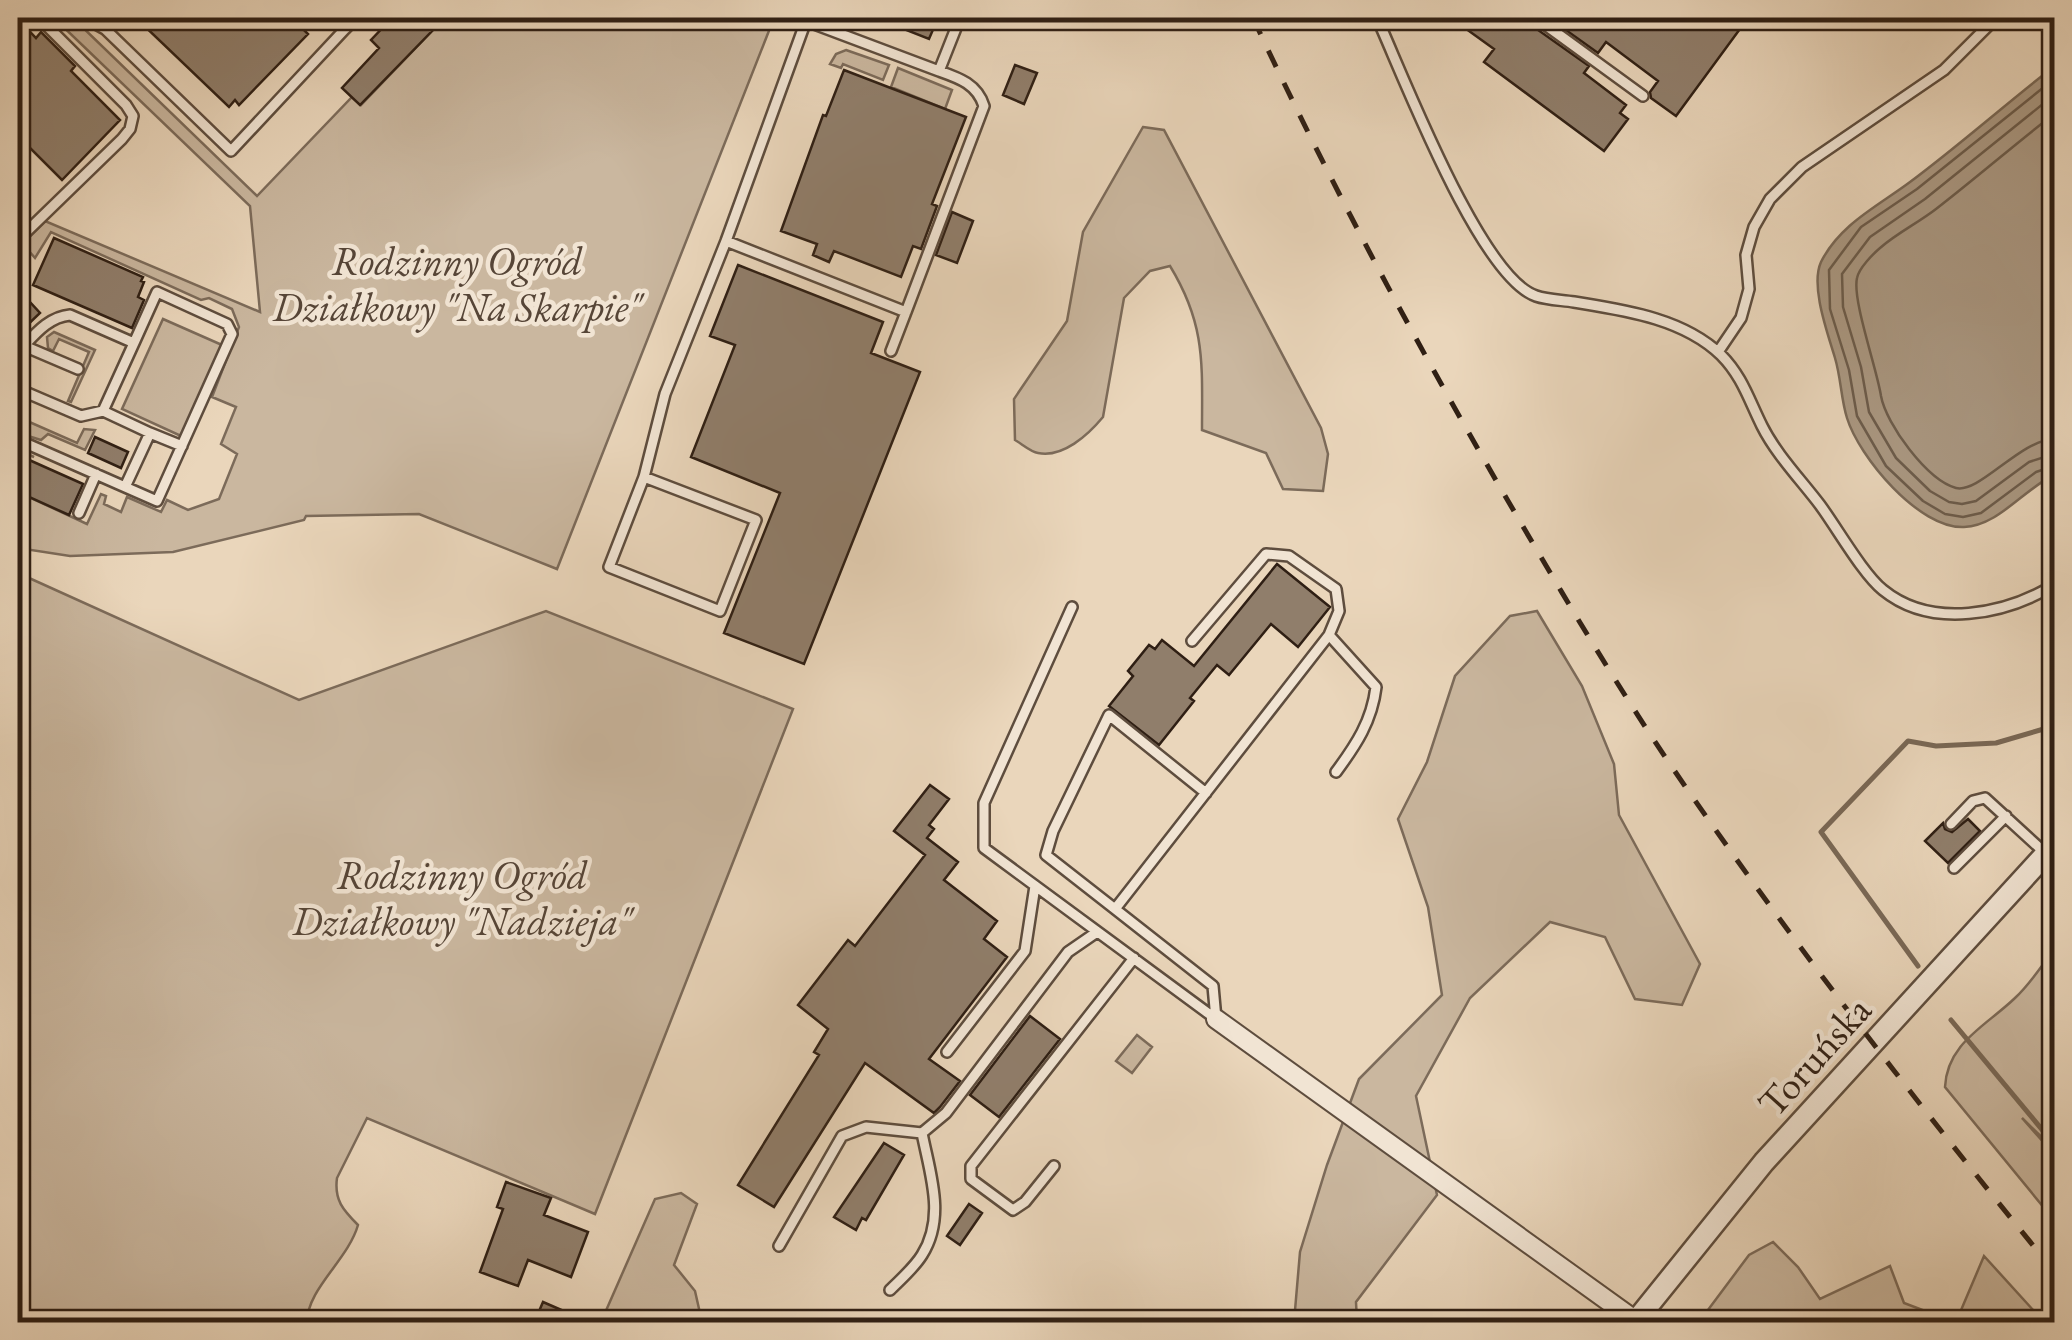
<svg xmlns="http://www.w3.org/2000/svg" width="2072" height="1340" font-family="'EB Garamond',serif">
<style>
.green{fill:#cab79f;stroke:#7c6b5a;stroke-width:2.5}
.water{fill:#aa9882;stroke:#796856;stroke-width:2.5}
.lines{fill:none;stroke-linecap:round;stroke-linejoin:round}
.shore{stroke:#6c5c4b;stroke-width:2.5}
.stream{stroke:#796856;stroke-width:5}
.building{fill:#907e6b;stroke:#2f1f14;stroke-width:2.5}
.service-casing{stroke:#5e4d3e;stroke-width:14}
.minor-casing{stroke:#5e4d3e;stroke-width:22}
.tertiary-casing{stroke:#5e4d3e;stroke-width:25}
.service{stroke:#f1e4d3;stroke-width:9}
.minor{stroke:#f1e4d3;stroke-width:18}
.tertiary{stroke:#f1e4d3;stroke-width:20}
.rail{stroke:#2f1f14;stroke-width:5;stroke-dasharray:18 18;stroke-linecap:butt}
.labels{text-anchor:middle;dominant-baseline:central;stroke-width:9;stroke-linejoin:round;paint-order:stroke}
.park-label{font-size:40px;font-style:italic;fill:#564537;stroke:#f1e4d3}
.street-label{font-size:40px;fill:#2f1f14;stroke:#f1e4d3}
</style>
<rect width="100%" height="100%" fill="#ead6bb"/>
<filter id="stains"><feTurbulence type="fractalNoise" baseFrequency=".002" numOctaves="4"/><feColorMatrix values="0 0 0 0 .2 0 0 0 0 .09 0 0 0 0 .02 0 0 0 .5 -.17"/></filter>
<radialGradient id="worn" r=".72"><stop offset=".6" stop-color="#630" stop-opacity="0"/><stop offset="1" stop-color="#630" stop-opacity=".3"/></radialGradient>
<path class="green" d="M54,18h19l184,178 95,-99 9,8 71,-74 -3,-4 9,-9h336l-217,551 -138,-55 -113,2 -2,4 -131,32 -103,4 -52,-8v-56l69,32 14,-30 5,2 -2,8 17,8 6,-15 34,15 6,-12 21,10 31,-11 18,-45 -16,-10 15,-37 -24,-10 27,-70 -7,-18 -23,-11 -8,2 -150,-68 -16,26 -7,-8 -10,10v-12l27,-27 215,91 -10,-106z
M846,50l43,15 -6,15 -40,-16 -2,4 -11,-4 6,-10z
M898,68l54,22 -7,19 -54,-22z
M1143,127l21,3 157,298 7,26 -5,37 -40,-2 -17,-36 -64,-23c0,-66 4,-105 -32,-164l-20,5 -26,27 -21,119c-15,18 -40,41 -65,36 -7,-1 -16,-9 -23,-13l-1,-41 53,-78 16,-89z
M163,319l59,26 -41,91 -59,-27z
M54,332l41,18 -24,52 -3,-1 21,-49 -30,-13 -6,12 -5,-3 -1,-11z
M18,417l59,26 7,-14 11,1 -10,20 -37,-16 -7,6 -16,-5 -6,14 15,8 -16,-7z
M18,573l281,127 247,-89 247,98 -198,505 -228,-96 -30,60c-3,22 6,32 21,47 -10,35 -51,64 -51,97h-289z
M1537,611l45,75 32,78 5,51 81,149 -18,41 -47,-6 -30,-62 -55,-15 -80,76 -54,98 21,99 -81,107 1,20h-63l6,-70 27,-87 32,-86 83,-84 -14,-88 -30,-88 29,-57 28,-86 55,-60z
M2054,949v200l-32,-31 32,36v66l-109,-133c2,-44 41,-61 70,-89 15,-14 27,-32 39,-49z
M1137,1035l15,12 -20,26 -16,-12z
M681,1193l16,11 -23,61 21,26 7,31h-101l54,-123z
M1773,1242l25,25 22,32 70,-33 14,37 50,19h-255l50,-67z
M1984,1256l60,66h-88z"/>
<path class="water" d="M2054,62v413c-30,14 -56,51 -90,52 -45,2 -105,-70 -117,-109 -6,-19 -6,-40 -12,-60 -7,-24 -25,-72 -14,-96 19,-38 57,-56 89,-80 47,-35 91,-74 137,-110z"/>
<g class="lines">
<path class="shore" d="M2054,79l-137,110 -56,38 -32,43 1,39 19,61 8,46 29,50 37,35 22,13 18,3 18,-4 55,-41 18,-6
M2054,95l-129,104 -55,38 -28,37 1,33 18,60 8,45 27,46 34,33 19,11 13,2 14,-3 53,-39 25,-8
M2054,114c-40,31 -78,64 -118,95 -18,14 -39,24 -56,39 -7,6 -21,20 -23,30 -5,22 20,91 24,118 5,28 46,84 75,92 23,6 64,-48 98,-49"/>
<path class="stream" d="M1918,966l-97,-134 87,-91 28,5 60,-3 58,-17
M1951,1020l103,124"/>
</g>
<path class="building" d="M136,18h156l16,16 -69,71 -4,-5 -6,7z
M392,18l12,5 5,-5h10l13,13 -72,74 -18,-17 37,-40 -8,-8z
M876,18h62l-9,21z
M1451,18h77l3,7 58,41 -5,7 42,32 -6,8 8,6 -24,32 -120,-89 10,-13z
M1549,18h199l-72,98 -25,-18 -1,-6 8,-11 -52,-39 -8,11z
M18,19l18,19 5,-6 34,34 -4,5 49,49 -58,60 -44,-44z
M1015,65l22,8 -13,31 -21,-9z
M844,70l122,47 -34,87 5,2 -16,43 -8,-3 -12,31 -67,-26 -5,11 -16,-7 4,-11 -36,-13 42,-116 3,1z
M952,212l21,9 -16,42 -21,-8z
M54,238l89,39 -2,4 3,1 -6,15 6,3 -12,28 -99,-43z
M738,265l145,57 -12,31 49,19 -116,292 -80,-31 56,-140 -89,-36 44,-112 -25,-9z
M18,289l22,24 -22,21z
M95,437l33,15 -7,16 -33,-15z
M18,455l65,29 -14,31 -51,-23z
M1277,564l53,43 -32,40 -27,-23 -42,51 -12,-10 -27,33 4,3 -35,44 -50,-39 24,-30 -5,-5 21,-26 6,4 7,-9 32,26z
M930,785l19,14 -20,26 5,4 -7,9 31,24 -14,18 53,41 -13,18 23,18 -78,102 31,22 -20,26 -6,6 -69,-50 -91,144 -36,-22 81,-130 -5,-3 14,-23 -30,-24 50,-65 7,6 70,-91 -31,-24z
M1968,819l12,12 -32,32 -23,-22 18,-18 2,6 7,3z
M1030,1016l30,23 -61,78 -29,-22z
M884,1143l20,12 -38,65 -4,-2 -6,12 -22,-13z
M506,1182l45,16 -7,17 44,17 -17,45 -43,-17 -10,26 -38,-14 23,-63 -6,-2z
M969,1204l13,9 -22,32 -13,-9z
M543,1302l46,20h-38l-14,-6z"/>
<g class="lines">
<defs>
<path id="service" d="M85,18l20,11 126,122 114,-122
M332,18l13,11 11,-11
M1377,18c26,57 103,259 159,278 12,4 26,4 38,6 49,8 109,16 147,53 21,21 28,45 41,71 14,28 39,54 58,79 17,23 43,69 63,85 49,40 123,24 171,-5
M1536,18l107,78
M806,21l133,50 21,-53
M18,240l104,-101 8,-10 3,-13 -7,-11 -87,-87
M726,241l180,71 78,-206c-7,-22 -25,-28 -45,-35
M24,346l54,23
M891,351l15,-39
M18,352c15,-15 29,-35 52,-37l64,28 -31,68 -22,5 -63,-27
M1718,352l23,-34 8,-29 -3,-34 8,-28 16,-28 32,-32 142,-97 52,-52
M103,411l47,22
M25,443l132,58 75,-167 -5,-10 -70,-32 -23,51
M644,477l112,43 -36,91 -111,-44 35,-90 21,-83 61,-153 81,-223
M125,487l25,-54 32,13
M79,513l17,-39
M1072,607l-88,196v45l232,171
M1329,635l47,52c-4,34 -20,58 -40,85
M1192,641l74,-87 23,2 47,33 3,22 -10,24 -214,274 98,77 3,33
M1951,824l22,-23 12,-3 59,54
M1954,868l52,-52
M1115,909l-69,-54 7,-24 56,-116 97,78
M947,1052l78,-101 10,-65
M1054,1166l-29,36 -12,8 -42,-31v-13l163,-208
M779,1246l63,-110 24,-9 56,6 24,-20 122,-161 29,-20
M890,1290c11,-11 24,-22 32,-35 24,-38 8,-81 0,-122"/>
<path id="minor" d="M1216,1019l420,302"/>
<path id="tertiary" d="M1635,1322l129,-160 290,-317"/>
</defs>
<use href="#service" class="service-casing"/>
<use href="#minor" class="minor-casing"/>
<use href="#tertiary" class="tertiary-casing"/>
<use href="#service" class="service"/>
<use href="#minor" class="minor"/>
<use href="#tertiary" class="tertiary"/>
<path class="rail" d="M1253,18c78,167 165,329 258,488 56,96 113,192 176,283 115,166 239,326 367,482"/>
</g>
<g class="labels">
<g class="park-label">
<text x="457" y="261">Rodzinny Ogród<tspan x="457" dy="46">Działkowy "Na Skarpie"</tspan></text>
<text x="462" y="875">Rodzinny Ogród<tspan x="462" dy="46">Działkowy "Nadzieja"</tspan></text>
</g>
<g class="street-label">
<text transform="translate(1814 1056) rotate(-48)">Toruńska</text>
</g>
</g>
<rect width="2072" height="1340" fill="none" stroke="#ead6bb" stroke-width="60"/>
<rect x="20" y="20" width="2032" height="1300" fill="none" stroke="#2f1f14" stroke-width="5"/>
<rect x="30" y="30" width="2012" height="1280" fill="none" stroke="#2f1f14" stroke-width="2.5"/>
<rect width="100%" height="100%" filter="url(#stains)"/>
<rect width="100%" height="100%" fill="url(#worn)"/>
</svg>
